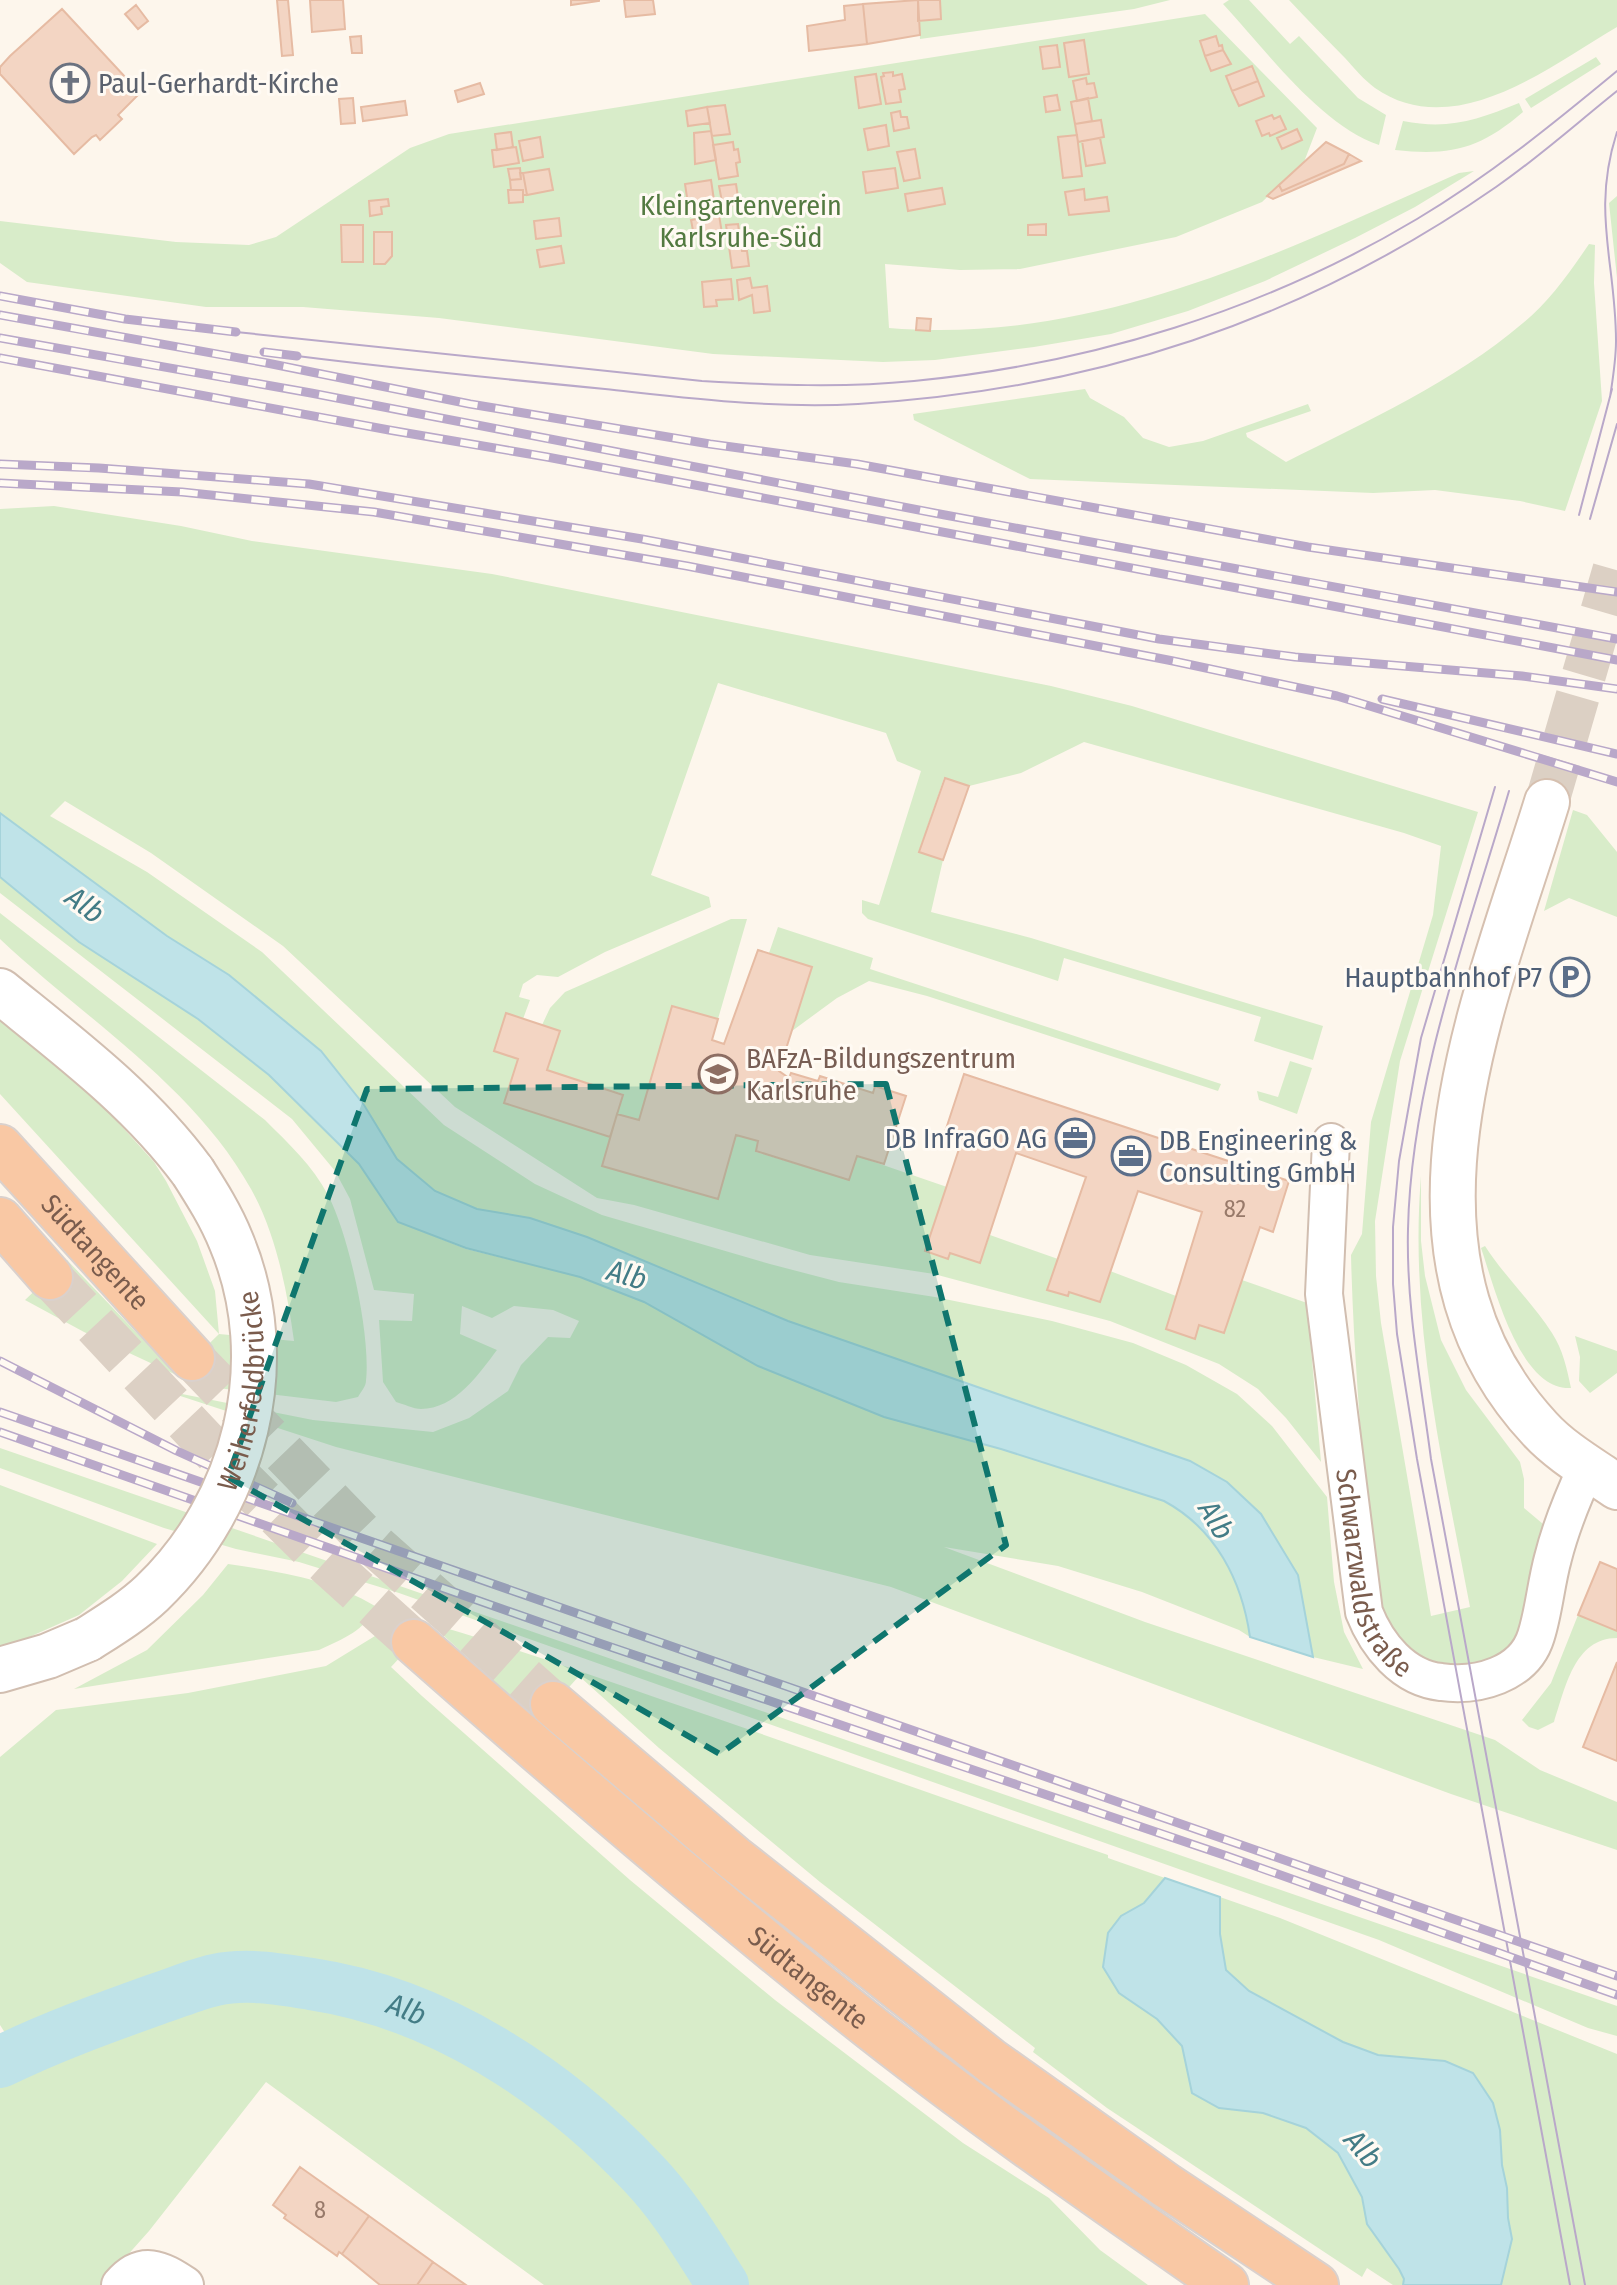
<svg xmlns="http://www.w3.org/2000/svg" width="1617" height="2285" font-family="'Fira Sans Condensed',sans-serif">
<style>
.green{fill:#d8ecc9}
.water{fill:#bfe3e8;stroke:#a5d3da;stroke-width:2}
.lines{fill:none;stroke-linecap:round;stroke-linejoin:round}
.river{stroke:#bfe3e8;stroke-width:52}
.building{fill:#f3d5c3;stroke:#e6bba3;stroke-width:2}
.secondary-tunnel{stroke:#dcd0c4;stroke-width:44;stroke-dasharray:44 22;stroke-linecap:butt}
.trunk-tunnel{stroke:#dcd0c4;stroke-width:44;stroke-dasharray:44 22;stroke-linecap:butt}
.minor-casing{stroke:#d1beb0;stroke-width:40}
.tertiary-casing{stroke:#d1beb0;stroke-width:48}
.secondary-casing{stroke:#d6c0b0;stroke-width:48}
.trunk-casing{stroke:#dad1cd;stroke-width:48}
.minor{stroke:#fff;stroke-width:36}
.tertiary{stroke:#fff;stroke-width:44}
.secondary{stroke:#fff;stroke-width:44}
.trunk{stroke:#f9c8a4;stroke-width:44}
.tram{stroke:#b9a8c9;stroke-width:2}
.rail-casing{stroke:#b9a8c9;stroke-width:9}
.rail{stroke:#fffaf3;stroke-width:6;stroke-dasharray:18;stroke-linecap:butt}
.tertiary-bridge-casing{stroke:#d1beb0;stroke-width:48;stroke-linecap:butt}
.tertiary-bridge{stroke:#fff;stroke-width:44}
.marked{fill:#0f766e;fill-opacity:0.2;stroke:#0f766e;stroke-width:6;stroke-dasharray:16 10;stroke-linejoin:round}
.labels{text-anchor:middle;dominant-baseline:central;stroke-width:6;stroke-linejoin:round;paint-order:stroke}
.number-label{font-size:24px;fill:#987a6a}
.worship-label{font-size:28px;fill:#5b616d;stroke:#fffaf3;text-anchor:start}
.park-label{font-size:28px;fill:#537a41;stroke:#fffaf3}
.service-label{font-size:28px;fill:#4e5e75;stroke:#fffaf3;text-anchor:end}
.education-label{font-size:28px;fill:#785e54;stroke:#fffaf3;text-anchor:start}
.street-label{font-size:28px;fill:#7a5c4d;stroke:#fffaf3}
.water-label{font-size:30px;font-style:italic;fill:#437c86;stroke:#fffaf3}
</style>
<rect width="100%" height="100%" fill="#fdf6ec"/>
<path class="green" d="M918,0h252l-36,9 -214,30z
M1229,0h20l41,44 9,-8 59,62 28,17 -7,30c-59,-20 -113,-95 -156,-141z
M1289,0h328v27c-68,40 -163,116 -242,61 -11,-8 -21,-20 -30,-30 -19,-19 -38,-39 -56,-58z
M1205,14l112,114 -13,34 -42,40 -86,35 -156,32 -60,1 -75,-6 4,64c206,17 388,-74 570,-155l15,-2 -59,36 -60,31 -90,43 -77,30 -77,23 -77,13 -99,13 -52,2 -170,-8 -274,-36 -136,-11h-97l-179,-25 -27,-19v-42l176,21 73,3 27,-8 134,-89 39,-14z
M1596,57l5,7 -70,44 -6,-9z
M1519,103l4,9c-43,37 -72,44 -128,38l8,-29c46,9 74,-1 116,-18z
M1617,196v82l-8,-75z
M1589,244l6,1 -1,38 8,118 -37,110 -45,-10 -85,-11 -62,3 -343,-14 -116,-59 -1,-6 172,-25 5,9 34,19 19,21 26,9 34,-6 105,-37 3,7 -65,22 1,4 39,25c81,-41 168,-80 237,-139 26,-21 47,-51 66,-79z
M54,506l127,20 71,15 240,33 559,112 81,20 346,106 -78,249 -25,160 1,55 5,47 50,293 39,-9c-27,-144 -61,-284 -49,-431v65l4,35 16,64 25,50 54,72 4,17v29l19,16c-8,42 -10,131 -63,141 -28,5 -73,-6 -88,-31 -6,-9 -13,-22 -17,-33 -6,-20 -6,-67 -8,-91 -7,-85 -14,-170 -16,-255l11,-21 9,-112 62,-207 8,-69 -37,-13 -320,-91 -63,31 -52,13 -25,-8 -25,73 24,9 -12,52 100,26 292,88 -10,34 -59,-19 7,-24 -197,-59 -6,23 -190,-62 -6,-6v-13l17,5 42,-134 -24,-10 -11,-28 -168,-50 -67,192 58,22 2,10 -106,45 -47,25 -21,-2 -14,9 -4,13 11,3 -7,19 -17,-5 -12,37 24,8 -14,44 106,34 -7,29 114,33 19,-64 22,6 -2,11 93,28 8,-24 90,31 -22,64 22,8 3,-6 30,10 10,-28 68,24 -10,31 19,6 2,-4 30,10 11,-31 66,25 -10,33 29,10 4,-14 25,8 18,-53 65,23 14,159 -35,-44 -28,-29 -39,-25 -109,-43 -176,-47 -124,-19 -176,-50 -37,-7 -142,-91 -172,-161 -132,-93 -86,-52 -15,15 97,56 115,80 182,173 91,59 67,31 168,49 69,18 96,15 117,24 81,22 53,22 51,29 35,32 55,71 7,85 10,50 19,37 -50,-12 -15,-82 -108,-114 -402,-140 -201,-84 -57,-19 -53,-9 -42,-18 -38,-32 -33,-54 -43,-54 -92,-76 -62,-39 -167,-123v-304z
M1573,810l14,5 30,37v65l-48,-19 -25,13z
M0,877l79,65 119,77 71,56 90,89 39,58 68,27 114,28 64,25 114,64 126,51 117,32 163,52c52,28 78,80 86,136l-11,-7 -97,-38 -84,-26 -114,-19 201,75 350,118 45,30 77,32v48l-166,-56 -560,-207 -555,-140 -174,-57 151,30 120,12 36,-14 39,-27 13,-26 27,-28 22,1 9,-17 -26,-11 -39,-4 -22,12 -30,-12 -2,28 37,16c-18,24 -42,59 -76,59 -8,0 -17,-5 -25,-7l-13,-20 -4,-62 33,1 2,-27 -40,-4 -24,-91 -15,-28 -43,-52 -292,-226z
M0,913l265,207c23,23 48,46 63,75 21,40 43,141 38,186 0,5 -5,11 -8,16l-22,5 -136,-16 -116,-54 -59,-32 42,-40 110,115 42,-41 -219,-240v-77l107,93 47,52 12,19 31,60 18,50 4,43 75,7c-7,-51 -18,-107 -43,-152 -58,-104 -166,-170 -251,-250z
M731,919h16l-29,100 -46,-13 -33,114 -22,-6 6,-20 -76,-24 13,-39 -18,-6 8,-17 15,-16z
M778,927l95,31 -3,11 351,115 -3,7 -291,-95 -58,-15 -32,17 -45,33 20,-63 -43,-15z
M1290,1061l22,7 -15,46 -38,-14 -2,-9 21,6z
M1485,1246c20,31 47,56 67,87 11,17 15,36 19,55 -52,3 -77,-103 -90,-140z
M1575,1336l42,15v22l-27,20 -11,-12 1,-24z
M0,1448l1617,558v30l-29,-8 -209,-88 -980,-347 -100,-31 -63,-13 -72,-21 -164,-60z
M0,1485l157,59 -35,37 -43,34 -79,35z
M228,1564c49,7 105,16 147,42 -9,25 -33,33 -56,44l-245,39 73,-39 56,-55z
M1578,1615l39,16v7c-43,0 -52,51 -63,84l-16,8 -9,-3 -7,-7 29,-37z
M406,1617c86,23 170,53 254,82 150,51 298,105 448,156v3l57,20 -21,25 -23,13 -2,77 38,26 25,27 11,47 26,15 44,5 43,15 33,25 23,44 5,27 32,45 5,10 -1,6h-10l-26,-17 -5,9 -255,-169 -74,-56 2,-4 -215,-166 -161,-134 -80,-72 -41,46 -107,-98 -40,43 31,29 208,184 145,120 188,143 86,55 51,52 48,35h-604l-278,-203 -117,149 -48,54h-101v-223l18,-9 -18,-28v-268l56,-47 132,-17 138,-27z
M1220,1897l60,21 337,136v231h-116l11,-46 -4,-21 -1,-30 -5,-23 -2,-35 -7,-27 -20,-30 -28,-12 -67,-6 -35,-13 -94,-51 -23,-21 -6,-36z
M1002,2096c45,24 89,56 126,91l-17,-4 -111,-82z"/>
<path class="water" d="M0,813l167,123 62,39 92,76 43,54 33,54 38,32 42,18 53,9 57,19 201,84 402,140 37,21 34,32 37,61 15,82 -63,-20c-8,-56 -34,-108 -86,-136l-163,-52 -117,-32 -126,-51 -114,-64 -64,-25 -114,-29 -68,-26 -39,-58 -90,-89 -71,-56 -119,-77 -79,-65z
M1165,1878l55,19v37l6,36 23,21 94,51 35,13 67,6 28,12 20,30 7,27 2,35 5,23 1,30 4,21 -11,46h-98l1,-6 -5,-10 -32,-45 -5,-27 -24,-44 -32,-25 -43,-15 -44,-5 -27,-15 -10,-47 -25,-27 -38,-26 -16,-26 5,-34 13,-17 23,-13z"/>
<g class="lines">
<path class="river" id="s1" d="M0,2062c51,-25 104,-44 157,-63 19,-6 39,-15 58,-19 31,-7 65,-1 96,4 127,19 244,96 331,188 32,33 56,74 81,113"/>
</g>
<path class="building" d="M277,0h11l5,55 -11,1z
M310,0h33l2,29 -33,3z
M571,0h28v1l-28,4z
M624,0h29l2,14 -29,3z
M918,0h22l1,19 -23,2z
M918,0l2,35 -53,9 -4,-40z
M863,4l4,40 -58,7 -2,-25 38,-6 -1,-14z
M136,5l12,16 -10,8 -13,-15z
M62,9l78,84 -22,22 4,4 -22,21 -4,-5 -4,2 -18,17 -74,-80v-7l10,-11z
M361,36l1,17h-10l-2,-16z
M1216,36l3,10 3,-1 1,5 -18,6 -5,-15z
M1084,40l5,34 -20,3 -5,-34z
M1057,45l3,22 -17,2 -3,-22z
M1223,50l8,14 -20,7 -6,-15z
M1252,66l6,15 -26,10 -6,-15z
M893,72v4l9,-2 3,15 -6,1 2,12 -15,2 -5,-27 3,-1 -1,-3z
M876,74l5,30 -22,4 -4,-31z
M1086,78l1,6 7,-1 3,14 -20,4 -4,-20z
M1258,81l6,15 -25,10 -7,-15z
M480,83l4,11 -26,8 -3,-11z
M1057,95l3,15 -14,2 -2,-15z
M353,98l2,25 -14,1 -2,-25z
M1088,98l4,23 -17,3 -4,-22z
M405,101l2,14 -44,6 -2,-14z
M725,105l5,29 -18,2 -5,-29z
M707,107l3,16 -22,3 -2,-15z
M900,111l1,6h6l2,11 -15,3 -3,-18z
M1272,115l2,4 6,-3 6,13 -16,7 -1,-3 -7,3 -6,-15z
M1101,120l3,17 -26,5 -3,-18z
M886,125l3,21 -21,4 -4,-21z
M1297,129l5,11 -20,9 -5,-11z
M711,131l5,29 -21,4 -1,-31z
M511,132l2,15 -16,3 -2,-16z
M1077,135l5,41 -19,2 -5,-41z
M540,137l3,20 -20,4 -4,-20z
M1100,138l5,25 -19,3 -4,-25z
M733,142l1,8 4,-1 2,13 -4,1 2,13 -19,3 -6,-34z
M1326,142l23,12 -5,10 -62,27 -3,-6z
M516,147l3,16 -25,4 -2,-17z
M915,149l5,29 -16,3 -7,-29z
M1349,154l12,7 -88,38 -6,-3 12,-11 3,6 62,-27z
M520,168l1,11 -11,1 -2,-11z
M895,168l3,20 -32,5 -3,-21z
M549,169l4,21 -26,5 -4,-22z
M520,173h3l4,22h-4v-5h-12l-1,-10 11,-1z
M711,180l3,20 -26,4 -3,-20z
M736,184l3,20 -16,3 -4,-21z
M942,188l3,16 -37,7 -3,-17z
M1084,189l1,11 22,-3 2,14 -40,4 -4,-23z
M508,190h15v12l-14,1z
M388,199l1,7 -8,1 1,7 -12,2 -1,-15z
M719,215l4,24 -19,2 -1,-7 -9,2 -3,-16z
M559,218l2,18 -25,3 -2,-18z
M738,224l4,27h5l2,15 -17,2 -6,-43z
M1046,224v11h-18v-10z
M341,225h22v37h-21z
M374,232h18v24l-7,8h-11z
M561,246l3,17 -24,4 -3,-17z
M750,278l2,10 15,-2 3,25 -16,2 -2,-18 -13,5 -2,-20z
M731,279l2,20 -17,1 1,6 -13,1 -2,-25z
M917,318l14,1 -1,12 -14,-1z
M945,778l24,8 -26,74 -24,-8z
M758,950l54,17 -33,104 10,7 2,-5 27,8 2,-5 53,17 2,-7 31,10 -22,68 -27,-8 -8,24 -93,-29 2,-10 -22,-6 -18,64 -116,-33 15,-52 22,6 33,-114 46,13 -6,21 12,4z
M506,1013l54,18 -13,39 76,25 -13,42 -106,-34 14,-44 -24,-8z
M964,1074l325,107 -16,51 -13,-5 -36,106 -25,-8 -4,14 -29,-10 36,-117 -64,-21 -38,111 -31,-10 -1,4 -21,-6 39,-113 -70,-24 -36,110 -30,-10 -2,6 -23,-8 38,-114 -18,-5z
M1600,1562l17,7v62l-39,-16z
M1617,1662v99l-34,-14z
M300,2167l69,49 -27,38 -3,-2 -2,4 -53,-38 2,-3 -13,-10z
M369,2216l64,46 -16,23h-37l-38,-31z
M433,2262l33,23h-49z"/>
<g class="lines">
<path class="secondary-tunnel" d="M1547,802l70,-241"/>
<path class="trunk-tunnel" d="M50,1277l180,191 92,91 92,83
M192,1358l170,176 191,170"/>
<defs>
<g id="minor">
<path id="s2" d="M1331,1142l-7,152 40,318c13,33 39,66 77,70 36,5 83,-7 95,-46 8,-25 10,-53 17,-78 8,-32 20,-61 34,-91"/>
<path d="M120,2285c22,-26 41,-16 65,0"/>
</g>
<path id="tertiary" d="M0,991c69,56 140,109 193,181
M0,1670l48,-14 40,-17"/>
<path id="secondary" d="M1547,802c-61,198 -174,448 -7,627 21,23 51,40 77,58"/>
<g id="trunk">
<path id="s3" d="M0,1147l192,211"/>
<path d="M0,1220l50,57"/>
<path id="s4" d="M414,1642c136,120 274,239 416,353 127,103 262,197 396,290"/>
<path d="M553,1704l181,154 257,203 176,125 149,99"/>
</g>
</defs>
<use href="#minor" class="minor-casing"/>
<use href="#tertiary" class="tertiary-casing"/>
<use href="#secondary" class="secondary-casing"/>
<use href="#trunk" class="trunk-casing"/>
<use href="#minor" class="minor"/>
<use href="#tertiary" class="tertiary"/>
<use href="#secondary" class="secondary"/>
<use href="#trunk" class="trunk"/>
<path class="tram" d="M236,332l466,49c70,4 141,7 212,0 176,-17 351,-71 503,-162 72,-43 136,-95 200,-148
M297,356c103,13 205,23 308,33 84,9 169,20 253,15 234,-14 445,-83 638,-217 42,-29 81,-64 121,-96
M1610,397c3,-19 6,-37 6,-56 0,-78 -25,-129 1,-209
M1579,515l33,-126
M1590,519l27,-95
M1495,787l-74,251 -22,123 -6,66v57l4,50 20,125 153,826
M1509,791c-41,141 -98,290 -101,438 -2,78 13,153 23,230l154,826"/>
<defs>
<path id="rail" d="M0,296l125,23 111,13
M0,315l267,48 203,41 240,40 147,20 451,83 309,45
M0,338l311,55 634,122 672,124
M264,352l33,4
M0,358l389,72 158,27 1070,203
M0,464l99,4 210,16 333,55 517,100 136,18 227,19 95,13
M0,483l182,9 192,20 313,54 486,95 164,35 280,86
M1382,699l235,55
M0,1361l177,90 115,52
M0,1412l1617,564
M0,1432l596,210 631,214 390,139"/>
</defs>
<use href="#rail" class="rail-casing"/>
<use href="#rail" class="rail"/>
<defs>
<g id="tertiary-bridge">
<path id="s5" d="M88,1639c22,-14 45,-28 64,-46 93,-89 130,-231 79,-352 -10,-25 -24,-47 -38,-69"/>
</g>
</defs>
<use href="#tertiary-bridge" class="tertiary-bridge-casing"/>
<use href="#tertiary-bridge" class="tertiary-bridge"/>
</g>
<path class="marked" d="M886,1084l120,461 -286,209 -492,-277 139,-388z"/>
<defs>
<symbol id="church-ring" viewBox="-11 -11 22 22"><circle r="9.5" fill="#fffaf3" stroke="#6b7280" stroke-width="1.5"/><path d="M-1.2-6h2.4v3.5h3.3v2.4h-3.3V6h-2.4V-.1h-3.3v-2.4h3.3Z" fill="#6b7280"/></symbol>
<symbol id="parking-ring" viewBox="-11 -11 22 22"><circle r="9.5" fill="#fffaf3" stroke="#5c6f8a" stroke-width="1.5"/><path d="M-3.5-5.5H1a3.5 3.5 0 0 1 0 7H-1V5.5H-3.5ZM-1-3.4V-.6H.8a1.4 1.4 0 0 0 0-2.8Z" fill="#5c6f8a"/></symbol>
<symbol id="university-ring" viewBox="-11 -11 22 22"><circle r="9.5" fill="#fffaf3" stroke="#8d6e63" stroke-width="1.5"/><path d="M0-5L7-2L0 1L-7-2ZM-4 1L0 2.5L4 1V4Q0 6-4 4Z" fill="#8d6e63"/></symbol>
<symbol id="office-ring" viewBox="-11 -11 22 22"><circle r="9.5" fill="#fffaf3" stroke="#5c6f8a" stroke-width="1.5"/><path d="M-6-3h4V-5.5h4V-3h4V5H-6ZM-1-4.5V-3h2v-1.5ZM-6 0V1H6V0Z" fill="#5c6f8a"/></symbol>
</defs>
<g fill-rule="evenodd">
<use href="#church-ring" x="48" y="61" width="44" height="44"/>
<use href="#parking-ring" x="1548" y="955" width="44" height="44"/>
<use href="#university-ring" x="696" y="1052" width="44" height="44"/>
<use href="#office-ring" x="1053" y="1116" width="44" height="44"/>
<use href="#office-ring" x="1109" y="1134" width="44" height="44"/>
</g>
<g class="labels">
<g class="number-label">
<text x="1235" y="1209">82</text>
<text x="320" y="2210">8</text>
</g>
<g class="worship-label">
<text x="98" y="83">Paul-Gerhardt-Kirche</text>
</g>
<g class="park-label">
<text x="741" y="205">Kleingartenverein<tspan x="741" dy="32">Karlsruhe-Süd</tspan></text>
</g>
<g class="service-label">
<text x="1542" y="977">Hauptbahnhof P7</text>
<text x="1047" y="1138">DB InfraGO AG</text>
<text x="1159" y="1140" text-anchor="start">DB Engineering &amp;<tspan x="1159" dy="32">Consulting GmbH</tspan></text>
</g>
<g class="education-label">
<text x="746" y="1058">BAFzA-Bildungszentrum<tspan x="746" dy="32">Karlsruhe</tspan></text>
</g>
<g class="street-label">
<text stroke="none"><textPath href="#s3" startOffset="142">Südtangente</textPath></text>
<text stroke="none"><textPath href="#s5" startOffset="308">Weiherfeldbrücke</textPath></text>
<text stroke="none"><textPath href="#s2" startOffset="438">Schwarzwaldstraße</textPath></text>
<text stroke="none"><textPath href="#s4" startOffset="518">Südtangente</textPath></text>
</g>
<g class="water-label">
<text transform="translate(85 905) rotate(37)">Alb</text>
<text transform="translate(627 1275) rotate(16)">Alb</text>
<text transform="translate(1216 1520) rotate(59)">Alb</text>
<text stroke="none"><textPath href="#s1" startOffset="426">Alb</textPath></text>
<text transform="translate(1363 2149) rotate(49)">Alb</text>
</g>
</g>
</svg>
